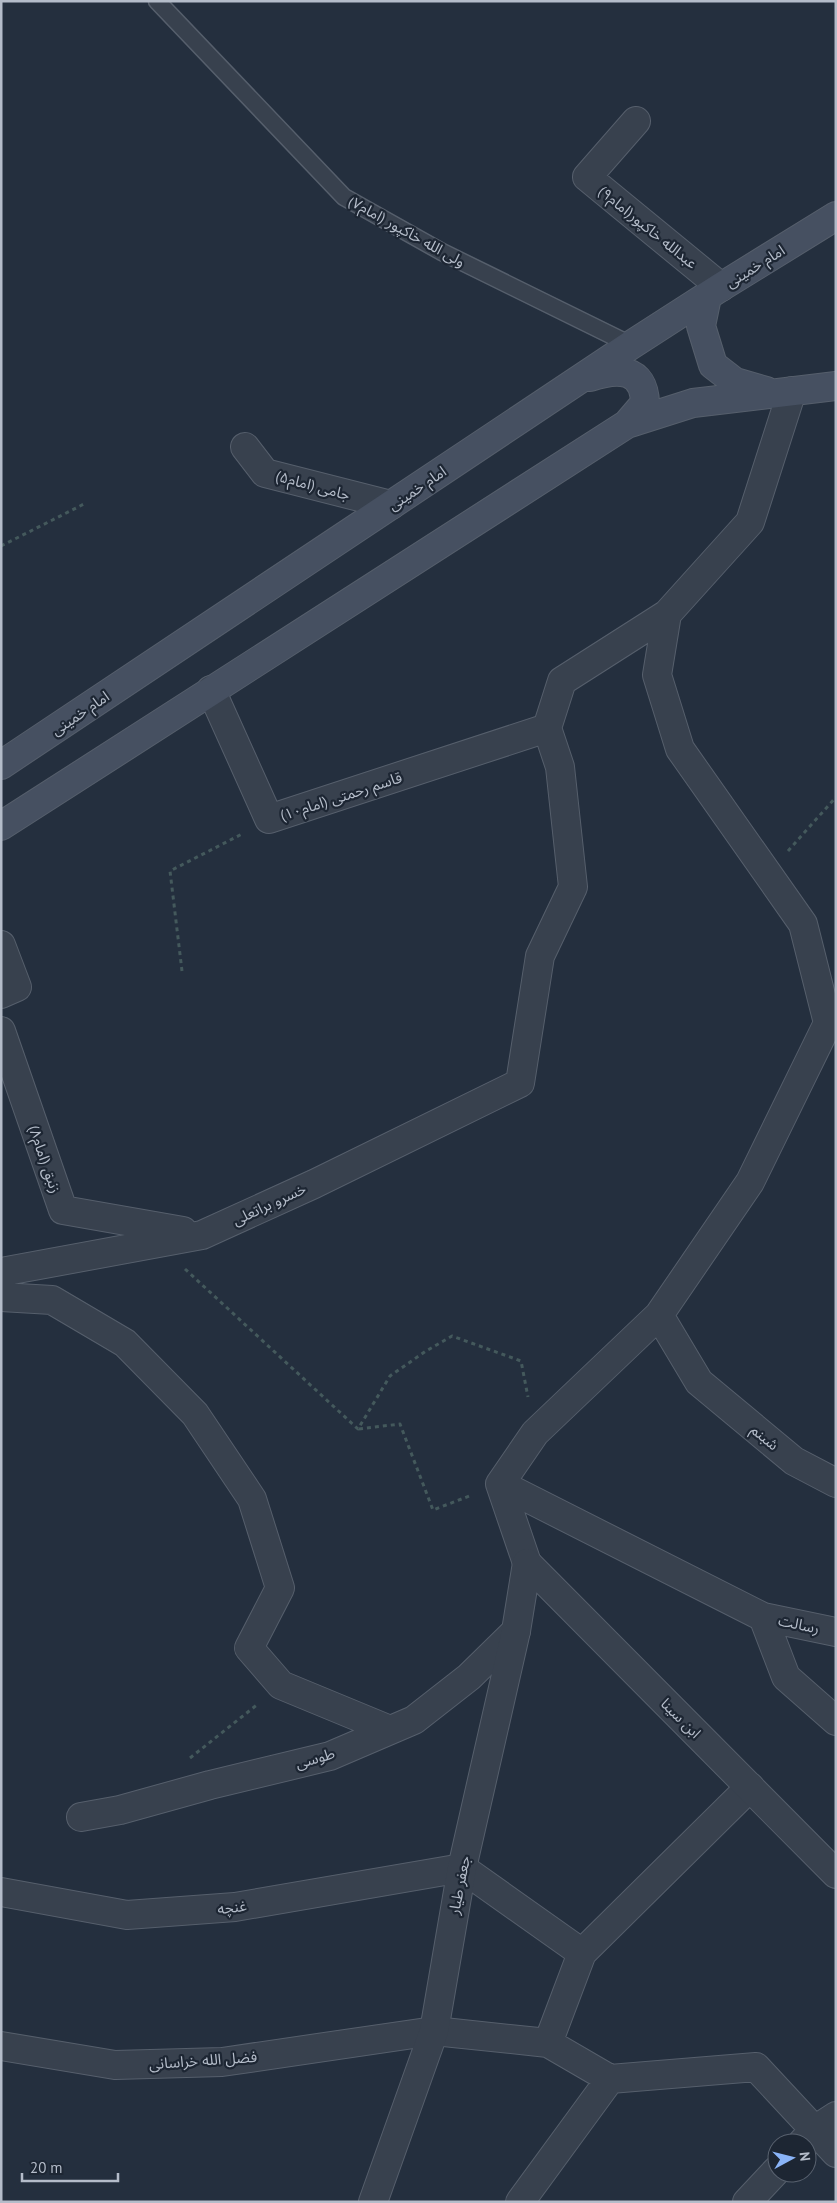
<svg xmlns="http://www.w3.org/2000/svg" width="837" height="2203" font-family="'PT Sans','Noto Sans Arabic',sans-serif">
<style>
.lines{fill:none;stroke-linecap:round;stroke-linejoin:round}
.service-casing{stroke:#565f6c;stroke-width:19}
.minor-casing{stroke:#565f6c;stroke-width:30}
.tertiary-casing{stroke:#565f6c;stroke-width:30}
.secondary-casing{stroke:#565f6c;stroke-width:30}
.path{stroke:#44595c;stroke-width:3;stroke-dasharray:4 4;stroke-linecap:butt}
.service{stroke:#38414e;stroke-width:16}
.minor{stroke:#38414e;stroke-width:28}
.tertiary{stroke:#38414e;stroke-width:28}
.secondary{stroke:#465061;stroke-width:28}
.labels{text-anchor:middle;dominant-baseline:central;stroke-width:4.5;stroke-linejoin:round;paint-order:stroke}
.street-label{font-size:15px;fill:#b4bcc9;stroke:#1d2633}
</style>
<rect width="100%" height="100%" fill="#242f3e"/>
<g class="lines">
<defs>
<path id="service" d="M157,1l187,196 98,55 189,93"/>
<path id="minor" d="M636,121l-49,56 134,110
M792,391l-42,131 -83,92 -10,61 23,74 123,175 25,99 -78,159 -91,133 40,67 95,79 42,22
M245,447l20,26 126,32
M211,690l58,129 278,-91
M1,945l16,42 -16,7
M1,1031l62,179 120,21
M1,1272l201,-37 112,-51 206,-101 20,-127 33,-69 -13,-120 -13,-39 15,-47 105,-67
M1,1297l51,3 73,43 70,71 57,85 28,89 -31,60 32,37 109,45
M500,1484l263,133 23,60 50,44
M527,1563l-27,-79 35,-51 124,-118
M763,1617l73,15
M81,1817l39,-7 90,-25 120,-29 84,-36 55,-43 47,-46
M1,1892l126,23 108,-8 227,-39 120,85
M548,2043l34,-90 168,-166
M1,2046l114,19 107,-3 212,-31 114,12 62,36 146,-12 80,86
M802,2143l11,-12 23,-15
M520,2202l90,-123
M747,2202l30,-32"/>
<path id="tertiary" d="M527,1563l309,311
M373,2202l61,-171 28,-163 54,-237 11,-68"/>
<path id="secondary" d="M707,297l-6,29 12,39 22,17 31,9
M590,377c27,-9 54,-10 55,26l-18,21
M1,765l630,-420 90,-58 115,-71
M1,826l626,-402 66,-21 143,-17"/>
</defs>
<use href="#service" class="service-casing"/>
<use href="#minor" class="minor-casing"/>
<use href="#tertiary" class="tertiary-casing"/>
<use href="#secondary" class="secondary-casing"/>
<path class="path" d="M1,546l83,-42
M788,851l48,-54
M182,971l-12,-100 72,-37
M185,1269l173,160 32,-53 36,-25 26,-15 69,25 7,36
M359,1429l41,-5 33,86 39,-15
M190,1758l68,-54"/>
<use href="#service" class="service"/>
<use href="#minor" class="minor"/>
<use href="#tertiary" class="tertiary"/>
<use href="#secondary" class="secondary"/>
</g>
<g class="labels">
<g class="street-label">
<text transform="translate(648 227) rotate(39)">عبدالله خاکپور(امام۹)</text>
<text transform="translate(407 231) rotate(29)">ولی الله خاکپور (امام۷)</text>
<text transform="translate(755 266) rotate(-32)">امام خمینی</text>
<text transform="translate(313 485) rotate(15)">جامی (امام۵)</text>
<text transform="translate(417 488) rotate(-34)">امام خمینی</text>
<text transform="translate(80 713) rotate(-34)">امام خمینی</text>
<text transform="translate(341 796) rotate(-18)">قاسم رحمتی (امام۱۰)</text>
<text transform="translate(45 1159) rotate(71)">زنبق (امام۸)</text>
<text transform="translate(269 1204) rotate(-25)">خسرو براتعلی</text>
<text transform="translate(765 1437) rotate(40)">شبنم</text>
<text transform="translate(799 1624) rotate(12)">رسالت</text>
<text transform="translate(681 1718) rotate(45)">ابن سینا</text>
<text transform="translate(315 1758) rotate(-16)">طوسی</text>
<text transform="translate(459 1885) rotate(-79)">جعفر طیار</text>
<text transform="translate(232 1907) rotate(-7)">غنچه</text>
<text transform="translate(203 2060) rotate(-4)">فضل الله خراسانی</text>
</g>
</g>
<rect width="837" height="2203" fill="none" stroke="#b4bcc9" stroke-width="5"/>
<g transform="translate(792 2158) rotate(83)"><circle r="24" fill="#1d2633" stroke="#59626f"/>
<path d="M0-4L9 19L0 12L-9 19Z" fill="#8ab4f8"/>
<text y="-8" font-size="14" font-weight="bold" text-anchor="middle" fill="#b4bcc9">N</text>
</g>
<path d="M22 2173v8h96v-8" fill="none" stroke="#b4bcc9" stroke-width="2.5"/>
<text x="30" y="2173" font-size="15" fill="#b4bcc9" stroke="#1d2633" stroke-width="4" paint-order="stroke">20 m</text>
</svg>
